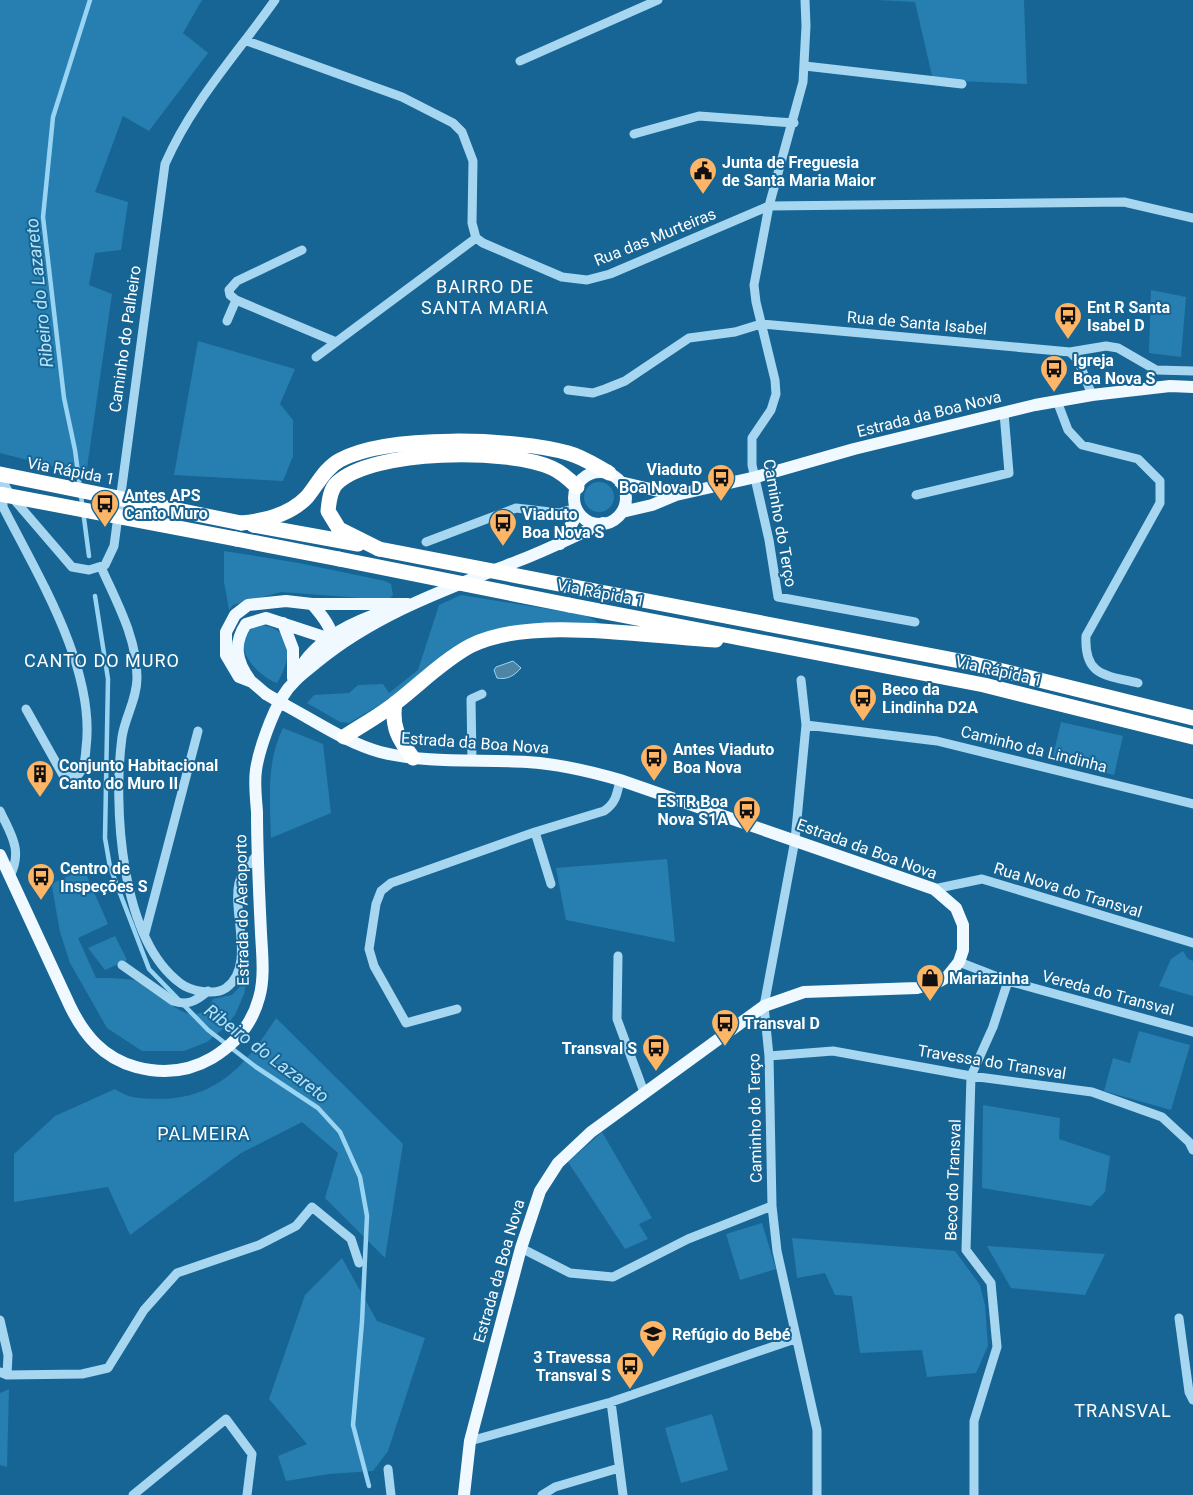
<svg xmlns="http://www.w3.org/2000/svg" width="1193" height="1495" font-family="Roboto,sans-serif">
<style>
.green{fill:#267fb0}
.water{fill:#4e85a4;stroke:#99d4f3}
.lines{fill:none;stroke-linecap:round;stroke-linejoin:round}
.stream{stroke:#99d4f3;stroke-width:4.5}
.minor{stroke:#a7d6f1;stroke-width:9}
.major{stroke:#f0f9ff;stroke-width:12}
.highway{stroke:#fff;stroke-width:15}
.major-bridge{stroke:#f0f9ff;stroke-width:12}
.highway-bridge{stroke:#fff;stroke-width:15}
.labels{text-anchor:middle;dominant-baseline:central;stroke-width:4;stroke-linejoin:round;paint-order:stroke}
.poi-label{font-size:16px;font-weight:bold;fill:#fff;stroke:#176594;text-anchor:start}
.street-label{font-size:16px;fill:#fff;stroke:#176594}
.neighbourhood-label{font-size:18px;letter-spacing:1px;fill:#fff;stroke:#176594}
.water-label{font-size:18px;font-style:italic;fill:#b7e2f7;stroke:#176594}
</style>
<rect width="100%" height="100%" fill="#176594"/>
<path class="green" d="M0,0h202l-19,33 25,20 -59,78 -26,-15 -28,76 33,10 -7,48 -26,3 -6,32 23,9 -26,181 -86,-22z
M878,0h146l3,84 -94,-4 -18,-78z
M1151,290l35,7 -5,60 -32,-4z
M198,341l97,28 -15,35 13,16v36l-10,25 -109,-6z
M584 497a15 15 0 1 1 30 0a15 15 0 1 1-30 0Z
M224,551l75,12 86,18 6,3 2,11 -5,5 -107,-8 -48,13 -4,5 -5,-28z
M461,595l124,20 18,10 -91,2 -163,96 -9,-1 -33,-19 7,-8 35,-2 9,-8 25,-1 6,9 29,-23 21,-65z
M262,625c34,6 29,35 15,58 -25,-9 -54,-49 -15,-58z
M1061,722l62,14 -9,39 -62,-15z
M283,728l40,16 8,69 -60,25c-1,-38 -5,-76 12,-110z
M667,859l8,83 -109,-22 -10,-52z
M84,869l24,55 -30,14 18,40c11,0 40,0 47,5 19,12 52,53 70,16l19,-4 15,-16 -3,15 -9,21 -11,13 -17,14 -23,9h-42l-35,-23 -37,-65 -10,-31 -9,-51 2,2z
M115,936l12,24 -22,10 -17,-22z
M1183,951l5,8 5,2v35l-34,-10 12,-27z
M276,1018l127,126 -18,114 -60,-60 13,-45 -36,-31 -61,31 -111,82 -22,-48 -94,15v-48l41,-38 60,-27c17,11 25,9 44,10 58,0 88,-35 117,-81z
M1139,1031l51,14 -19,65 -67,-19 9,-33 17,5z
M983,1105l77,13 -1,21 51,17 -5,36 -14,14 -109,-18z
M602,1132l50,86 -13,6 9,15 -23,10 -57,-87z
M762,1223l14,46 -36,11 -14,-46z
M792,1238l163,13 25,34 5,20 3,41 -12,27 -49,4 -5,-27 -62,3 -8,-57 -17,-1 -10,-22 -28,5z
M987,1246l118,8 -20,41 -74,-7z
M342,1258l35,63 48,17 -37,113 -15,20 -44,3 -43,7 -8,-25 29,-12 -38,-45 36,-104z
M9,1389l-2,78 -7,-2v-72z
M712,1414l16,56 -47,13 -16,-55z"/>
<path class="water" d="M513,661l8,7c-7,8 -14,12 -24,10l-3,-8 2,-3z"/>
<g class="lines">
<path class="stream" d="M89,556l-14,-106 -11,-52 -21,-181 10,-100 37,-117
M95,596l13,83 -3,159 5,29 39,102 59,61 48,37 62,41 22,24 20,45 7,39 -5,106 -9,103 16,61"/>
<path class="minor" d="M805,0l1,26 -3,56 -34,124 -15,79 2,17 19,78 1,14 -5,16 -19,28v27l17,75 9,57 137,25
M247,41l155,56 51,26 9,9 11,29 -1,62 4,15 7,5 79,34 25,3 23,-6 159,-68 355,-4 69,16
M520,61l138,-61
M805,66l157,18
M634,134l65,-18 95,7
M302,250l-65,31 -8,9 1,5 6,5 100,42
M227,321l9,-21
M1070,352l8,8 14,35
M316,357l160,-119
M568,390l25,3 12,-4 20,-8 64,-43 46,-6 26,-8 309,28 36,-6 12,2 38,22 37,1
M1057,401l11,29 14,15 56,14 22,22v22l-74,133c-2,40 19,39 52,47
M0,477l11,19 61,71 17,3 16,-5 9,-19 51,-382c27,-62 72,-110 110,-164
M916,495l93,-22 -5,-60
M11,496l-8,3v8c35,69 93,162 83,241 -1,11 -1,20 -9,28l-6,1 -8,-2 -37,-66
M426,542l90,-34 43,5 17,-5
M101,567c16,36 36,71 36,111 0,21 -12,39 -15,59 -9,68 -2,201 58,246 10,8 34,13 46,5 30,-21 6,-75 13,-105 3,-12 10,-19 18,-28
M801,680l5,45 -11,115 -31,166 5,50 3,150 5,45 40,179v65
M806,725l131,16 256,63
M472,760l-1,-61 11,-5
M0,811c11,24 23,39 10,65
M535,832l16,52
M934,889l48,-10 211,64
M145,933l53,-202
M618,956l-1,63 27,73
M959,962l49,19 185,51
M122,965l51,36c15,5 23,0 35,-10
M457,1009l-51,14 -32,-57 -5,-17 7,-45 5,-13 10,-8 144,-51 69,-21c12,-8 13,-17 16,-31
M769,1056l64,-5 138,25 121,16 70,25 27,25 4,8
M521,1248l49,25 43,4 75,-38 84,-33
M1179,1318l10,74 4,8
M0,1320l8,35 -1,20
M0,1372l7,3 75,-1 26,-6 36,-58 33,-37 82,-28 37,-19 16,-19 39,32 8,24
M611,1402l12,93
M470,1441l141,-39 184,-63
M388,1469l3,26
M133,1495l93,-76 26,35 -5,41
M542,1495l13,-8 64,-19
M974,1495v-74l23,-74 -6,-64 -25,-33 5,-174 22,-49 15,-46"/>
<path class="major" d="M574 498a26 26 0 1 1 52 0a26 26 0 1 1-52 0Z
M620,482l56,13
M622,512l30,-7 24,-10 80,-18 98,-28 181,-44 57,-10 78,-9 23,1
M560,544l18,-31
M312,604c8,9 24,27 20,41
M283,623l10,26v29
M298,672c18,-34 57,-51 91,-62
M250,680c-14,-19 -17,-36 -4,-56l20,-6 67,22 16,-2
M266,694l-14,-12 -13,-5 -13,-22v-23l9,-17 13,-10 38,-4 26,3h96
M285,705c30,16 62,38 95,47 48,12 98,7 147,10 33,2 62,9 93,18l314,109 22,19 7,17v25l-4,12 -12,15 -9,5 -21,6 -113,4 -40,14 -173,126 -33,31 -18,28 -19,57 -51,193 -6,54
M0,855l70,151c14,29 33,52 66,61 26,7 52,5 76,-9 23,-14 40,-34 47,-60 6,-20 3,-45 2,-65 -2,-41 -4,-81 -4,-121 -1,-14 -3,-29 -1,-42 3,-21 16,-56 27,-74 8,-14 21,-23 33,-33 59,-49 131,-74 202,-102 29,-11 57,-25 85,-38"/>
<path class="highway" d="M241,523c24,-2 49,-8 66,-26 10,-12 18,-29 33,-37 48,-26 176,-22 228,-7 15,4 28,13 41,20
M253,525l105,19
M236,539l103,20
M379,549l-40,-20 -11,-18c1,-9 2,-22 9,-28 36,-34 171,-35 215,-15 9,4 18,12 25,19
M590,590l380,73 223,55
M569,605l415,80 209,52
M395,703c-4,24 4,37 18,55
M344,737c18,-12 37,-22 54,-36 23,-18 46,-41 72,-55 60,-31 179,-9 246,-6"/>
<path class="major-bridge" d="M266,694l19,11"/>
<path class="highway-bridge" d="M0,474l241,49
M0,494l236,45
M379,549l211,41
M339,559l230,46"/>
</g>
<defs>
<symbol id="civic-pin" viewBox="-11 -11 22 30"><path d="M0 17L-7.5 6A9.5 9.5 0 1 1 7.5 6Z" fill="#ffb566" stroke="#176594"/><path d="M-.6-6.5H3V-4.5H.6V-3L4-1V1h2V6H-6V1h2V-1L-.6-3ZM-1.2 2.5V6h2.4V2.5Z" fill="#111"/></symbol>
<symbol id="bus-pin" viewBox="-11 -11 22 30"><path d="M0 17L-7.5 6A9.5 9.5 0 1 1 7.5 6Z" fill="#ffb566" stroke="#176594"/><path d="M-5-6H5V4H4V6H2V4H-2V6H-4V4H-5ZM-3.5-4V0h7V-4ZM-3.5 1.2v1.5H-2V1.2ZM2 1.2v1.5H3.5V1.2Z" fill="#111"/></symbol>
<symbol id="building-pin" viewBox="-11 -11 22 30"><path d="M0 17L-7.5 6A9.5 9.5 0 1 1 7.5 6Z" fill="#ffb566" stroke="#176594"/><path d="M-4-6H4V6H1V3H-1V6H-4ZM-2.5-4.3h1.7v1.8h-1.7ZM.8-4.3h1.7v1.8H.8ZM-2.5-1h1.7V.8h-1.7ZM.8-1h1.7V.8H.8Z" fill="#111"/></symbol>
<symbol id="shop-pin" viewBox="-11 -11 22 30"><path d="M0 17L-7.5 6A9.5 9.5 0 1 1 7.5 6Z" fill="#ffb566" stroke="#176594"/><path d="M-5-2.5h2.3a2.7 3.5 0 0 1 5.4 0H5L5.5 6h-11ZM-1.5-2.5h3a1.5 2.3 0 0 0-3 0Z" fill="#111"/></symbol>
<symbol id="school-pin" viewBox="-11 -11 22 30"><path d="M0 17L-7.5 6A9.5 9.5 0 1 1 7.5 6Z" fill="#ffb566" stroke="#176594"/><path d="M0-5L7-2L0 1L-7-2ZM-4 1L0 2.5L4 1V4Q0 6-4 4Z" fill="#111"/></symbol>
</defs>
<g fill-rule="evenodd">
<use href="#civic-pin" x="687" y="155" width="32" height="43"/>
<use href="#bus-pin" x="1052" y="300" width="32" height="43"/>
<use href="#bus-pin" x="1038" y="353" width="32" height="43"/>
<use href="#bus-pin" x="705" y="462" width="32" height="43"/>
<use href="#bus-pin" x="89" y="488" width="32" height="43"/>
<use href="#bus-pin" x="487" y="507" width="32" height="43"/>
<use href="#bus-pin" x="847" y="682" width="32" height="43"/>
<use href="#bus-pin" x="638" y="742" width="32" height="43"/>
<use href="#building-pin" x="24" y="758" width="32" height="43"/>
<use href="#bus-pin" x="731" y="794" width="32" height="43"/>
<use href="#bus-pin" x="25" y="861" width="32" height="43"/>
<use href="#shop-pin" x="914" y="962" width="32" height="43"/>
<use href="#bus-pin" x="709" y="1007" width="32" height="43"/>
<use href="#bus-pin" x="640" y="1032" width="32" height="43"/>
<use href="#school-pin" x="637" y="1318" width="32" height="43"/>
<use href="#bus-pin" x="614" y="1350" width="32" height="43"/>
</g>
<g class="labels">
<g class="poi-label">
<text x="722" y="162">Junta de Freguesia<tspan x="722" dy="18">de Santa Maria Maior</tspan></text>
<text x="1087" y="307">Ent R Santa<tspan x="1087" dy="18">Isabel D</tspan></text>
<text x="1073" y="360">Igreja<tspan x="1073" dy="18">Boa Nova S</tspan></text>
<text x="702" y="469" text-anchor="end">Viaduto<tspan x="702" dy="18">Boa Nova D</tspan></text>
<text x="124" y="495">Antes APS<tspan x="124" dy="18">Canto Muro</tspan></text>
<text x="522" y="514">Viaduto<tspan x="522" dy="18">Boa Nova S</tspan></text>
<text x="882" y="689">Beco da<tspan x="882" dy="18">Lindinha D2A</tspan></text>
<text x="673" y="749">Antes Viaduto<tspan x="673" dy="18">Boa Nova</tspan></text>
<text x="59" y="765">Conjunto Habitacional<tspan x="59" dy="18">Canto do Muro II</tspan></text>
<text x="728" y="801" text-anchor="end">ESTR Boa<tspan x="728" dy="18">Nova S1A</tspan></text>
<text x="60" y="868">Centro de<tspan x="60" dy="18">Inspeções S</tspan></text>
<text x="949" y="978">Mariazinha</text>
<text x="744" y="1023">Transval D</text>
<text x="637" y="1048" text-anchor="end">Transval S</text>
<text x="672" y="1334">Refúgio do Bebé</text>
<text x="611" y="1357" text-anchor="end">3 Travessa<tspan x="611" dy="18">Transval S</tspan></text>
</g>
<g class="street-label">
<text transform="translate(655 237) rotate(-22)">Rua das Murteiras</text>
<text transform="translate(917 323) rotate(5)">Rua de Santa Isabel</text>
<text transform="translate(125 339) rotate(-82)">Caminho do Palheiro</text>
<text transform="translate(929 414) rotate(-14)">Estrada da Boa Nova</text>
<text transform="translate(71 471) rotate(11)">Via Rápida 1</text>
<text transform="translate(780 523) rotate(80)">Caminho do Terço</text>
<text transform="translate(601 593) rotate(11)">Via Rápida 1</text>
<text transform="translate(999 671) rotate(13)">Via Rápida 1</text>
<text transform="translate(475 743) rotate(4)">Estrada da Boa Nova</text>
<text transform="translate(1034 749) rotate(14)">Caminho da Lindinha</text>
<text transform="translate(867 849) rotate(20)">Estrada da Boa Nova</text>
<text transform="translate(1068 890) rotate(17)">Rua Nova do Transval</text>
<text transform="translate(242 910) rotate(-91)">Estrada do Aeroporto</text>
<text transform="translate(1108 993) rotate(15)">Vereda do Transval</text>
<text transform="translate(992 1062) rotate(9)">Travessa do Transval</text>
<text transform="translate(755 1118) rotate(-91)">Caminho do Terço</text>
<text transform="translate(953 1180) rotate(-88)">Beco do Transval</text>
<text transform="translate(499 1271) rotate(-74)">Estrada da Boa Nova</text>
</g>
<g class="neighbourhood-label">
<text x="485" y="286">BAIRRO DE<tspan x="485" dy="21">SANTA MARIA</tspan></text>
<text x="102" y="660">CANTO DO MURO</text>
<text x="204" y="1133">PALMEIRA</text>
<text x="1123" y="1410">TRANSVAL</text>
</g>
<g class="water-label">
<text transform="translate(39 293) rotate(-96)">Ribeiro do Lazareto</text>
<text transform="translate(267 1053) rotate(37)">Ribeiro do Lazareto</text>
</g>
</g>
</svg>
